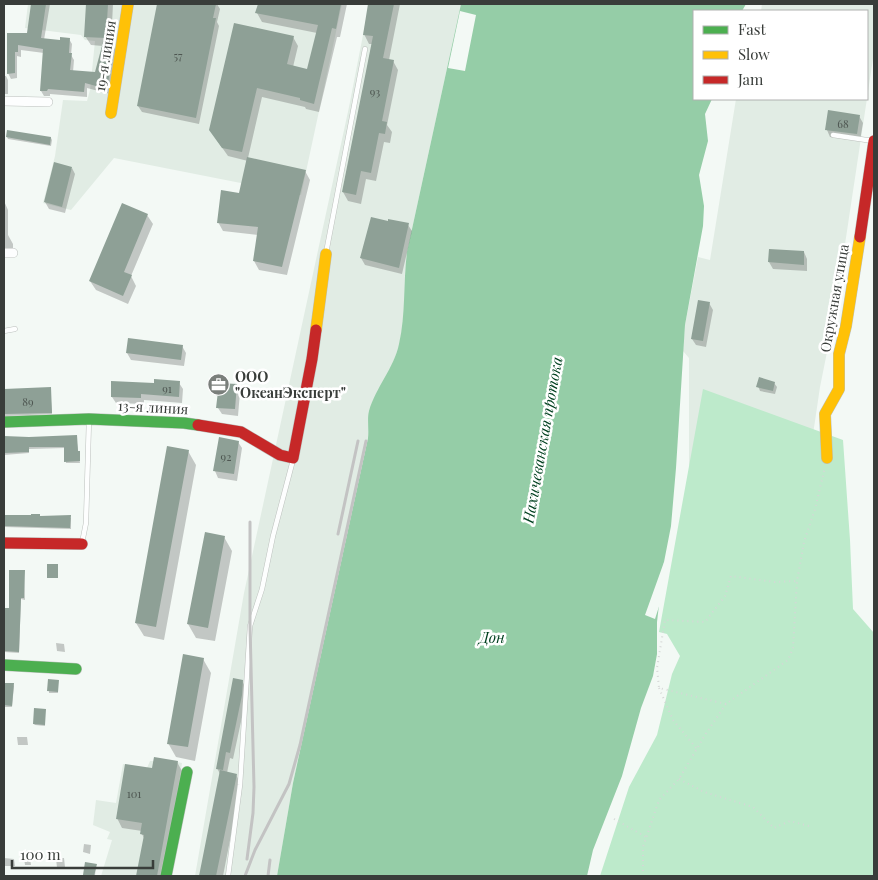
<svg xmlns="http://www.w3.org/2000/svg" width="878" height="880" font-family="'Playfair Display',serif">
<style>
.built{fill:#e1ece4}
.forest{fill:#bdeacb}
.water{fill:#95cda7}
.pier{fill:#f3f9f5}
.shadow{fill:#0003}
.building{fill:#8ea096}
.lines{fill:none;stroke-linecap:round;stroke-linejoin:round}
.lane-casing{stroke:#bcc0bd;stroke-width:5.5}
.street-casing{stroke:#bcc0bd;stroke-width:10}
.fast-casing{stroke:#bcc0bd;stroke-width:12}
.slow-casing{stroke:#bcc0bd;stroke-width:12}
.jam-casing{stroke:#bcc0bd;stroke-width:12}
.path{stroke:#d5d7d6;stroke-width:2;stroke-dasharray:1 4;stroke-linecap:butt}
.lane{stroke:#fdfefe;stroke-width:4.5}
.street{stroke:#fdfefe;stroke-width:9}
.fast{stroke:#4caf50;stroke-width:11}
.slow{stroke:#ffc107;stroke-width:11}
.jam{stroke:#c62828;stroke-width:11}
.rail{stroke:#c3c3c3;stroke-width:3}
.labels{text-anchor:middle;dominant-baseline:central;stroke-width:5;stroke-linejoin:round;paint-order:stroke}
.number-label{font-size:11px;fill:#4e5651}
.street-label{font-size:14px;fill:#393d3a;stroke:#fff}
.poi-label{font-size:14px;font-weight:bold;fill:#393d3a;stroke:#fff;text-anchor:start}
.water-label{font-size:15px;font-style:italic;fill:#00401f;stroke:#fff}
</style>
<rect width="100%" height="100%" fill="#f3f9f5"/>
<path class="built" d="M28,4h314l-41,191 -187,-37 -43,52 -28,-7 12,-47 8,-56 24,1 3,-11 5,-49 -10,-1 -4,-5 -56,-7z
M369,4h92l-54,248 -2,19 -1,49 -5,26 -5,14 -24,50 -2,27 -75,346 -16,93h-82l49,-283 105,-486z
M762,4h112v48l-40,265 -14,70 -28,190 -103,-21v-198l-6,-7 2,-26 13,-68 12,3 26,-161h131v-88h-106z
M156,758l26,5 -13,89h-4l-5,24h-59l11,-36 -5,-1 3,-7 -17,-7 3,-25 20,3 7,-39 24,4 3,-7h5z"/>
<path class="forest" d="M703,389l140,51 7,100 3,69 21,24v243h-274l29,-89 28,-52 15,-61 8,-18 -13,-22 -8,-2z"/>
<path class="water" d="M461,4h285l-4,7h-48v88h18l-7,15 3,27 -9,34 5,31 -1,20 -18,99 -9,143 -5,58 -7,36 -7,60v32l-4,22 -12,32 -19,68 -29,74 -6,26h-310l16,-93 75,-345c1,-9 -1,-19 1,-27 7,-24 25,-43 30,-67 7,-30 4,-61 8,-92z"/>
<path class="pier" d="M460,11l16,4 -11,56 -17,-3z
M664,562l2,1 -3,31 -8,25 -10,-4z"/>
<path class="shadow" d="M33,4h17l-6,36 17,1 8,-2 3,5 -1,11 3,5 -1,12 23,2 7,-28 -12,-1 -6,-9 2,-32h26l-2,41 2,1 3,5 -6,43 -23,-6v9l-37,-3v2h-6l-3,-5 3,-38 -23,-3v7l-4,-1v22l-6,1 -3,-6v-39l20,1z
M158,4h59l3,5 -3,13 2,4 -20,98 -57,-12 -4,-6z
M259,4h88l-7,33h-3l-18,75 -13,-3 -1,-2 -43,-10 -14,61 57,13 5,9 -23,95 -28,-5 -5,-9 4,-26 -35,-4 -5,-9 22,-28 8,-33 -20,-5 -12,-17 77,-102 5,9 -5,21 15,3 9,-37 -55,-11 -5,-9z
M370,4h30l-11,56 4,1 5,9 -11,55 5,7 -2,11 -6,-1 -8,39 -10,-2 -5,25 -13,-3 -5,-9 29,-148h-3l-5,-10z
M4,76h2l2,4v14h-4z
M859,116l4,7 -3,18 -30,-4 -3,-7z
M7,137l44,1 1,2 -1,6 -43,-7z
M72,168l3,6 -10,39 -16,-4 -4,-7z
M4,201l4,9v25l5,9v7l-9,-1z
M147,215l6,9 -22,52 5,10 -8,18 -32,-14 -6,-9z
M408,225l4,6 -10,43 -37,-9 -4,-7z
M770,250l34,2 3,7v12l-34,-2 -4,-7z
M709,303l4,7 -7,37 -10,-2 -4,-6z
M182,346l4,7 -2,13 -53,-6 -4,-7z
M179,383l4,6 -1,14 -38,-3v4l-28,-1 -4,-6 43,-13z
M774,383l3,4 -2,7 -15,-3 -2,-5z
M236,385l4,7 -2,24 -16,-2 -4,-6z
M50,388l2,26 -48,2v-26z
M76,437l4,26h-14l-1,-15 -36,1v4l-25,2v-17z
M238,442l4,6 -5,33 -19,-3 -3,-7z
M188,451l8,14 -32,175 -20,-4 -8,-13z
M4,516l67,2v11l-67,-2z
M224,537l8,14 -17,90 -19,-3 -8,-14z
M24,571l1,29 -4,-1 -2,54 -15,-1v-43l6,1z
M56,643l8,1 1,8 -8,-1z
M203,659l8,14 -16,88 -19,-4 -8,-14z
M49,680l9,1v12h-9z
M242,681l4,7 -1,15 -12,56 -3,-1 -3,15 9,2 5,9 -18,92h-23l20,-102 -3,-6z
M4,684l9,1 1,1 -2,21h-8z
M45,710v16l-10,-1 -1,-1z
M17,737h10l1,8h-10z
M177,762l5,9 -18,105h-27l8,-36 -3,-6v-3l-20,-3 -5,-10 36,-48z
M84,844l7,1 -1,9 -7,-2z
M4,858l10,1 1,7h-11z
M24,858h6l1,7h-6z
M56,858h8l1,9 -8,1z
M96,865l-1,11h-10l-1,-1z"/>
<path class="building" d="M31,4h15l-5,34 19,2v-3l10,1 -1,15h3l-2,17 25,2 8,-30 11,3 -7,44 -22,-6 -1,9 -36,-3 -1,2h-7l3,-42 -25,-4v7h-3v21l-8,1v-41h20z
M86,4h22l-2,34 -22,-1z
M157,4h59l-3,14h3l-20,100 -59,-12z
M258,4h83l-5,25 -4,-1 -18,76 -14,-4v-2l-43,-10 -15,64 -20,-4 -13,-18 25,-107 60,13 -7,28 20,5 11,-44 -63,-12z
M368,4h26l-11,54 11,2 -12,61 5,1 -2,12 -6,-1 -8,40 -10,-2 -5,24 -14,-3 31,-156 -10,-1z
M828,110l32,5 -3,19 -32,-4z
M7,130l44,7 -1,8 -44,-8z
M247,157l59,13 -24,97 -29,-6 5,-34 -41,-4 4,-33 18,3z
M54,162l18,5 -10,40 -18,-5z
M122,203l26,11 -24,58 8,3 -9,21 -34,-15z
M371,217l17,4v-2l21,4 -10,45 -39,-10z
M769,249l35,2v14l-36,-3z
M698,300l12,2 -7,39 -12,-2z
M128,338l55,7 -2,15 -55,-7z
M759,377l16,5 -2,9 -17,-4z
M154,379l26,2 -1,16 -38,-3v4l-30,-1v-16l43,2z
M219,383l18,1 -2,25 -19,-1z
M51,387l1,26 -48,1v-25z
M77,435l1,16h2v10l-16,1v-15h-35v5l-25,1v-17l25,1z
M219,437l20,4 -5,33 -21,-3z
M167,446l22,4 -33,177 -21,-4z
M31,514h9v2l31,-1 -1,13 -66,-2v-11h27z
M205,532l20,4 -17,92 -21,-4z
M47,564h11v14h-11z
M9,570h16l-1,28h-3l-2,54 -15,-1v-43h5z
M183,654l21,4 -16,89 -21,-3z
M233,678l10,2 -1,15 -12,58 -4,-1 -3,18 -7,-1z
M48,679l11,1 -1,12 -11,-1z
M4,683h10l-2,23 -8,-1z
M34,708l12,1 -1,16 -12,-1z
M154,757l24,4 -21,115h-21l8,-41 -4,-1 2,-11 -26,-4 9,-55 27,4z
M220,770l17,4 -21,102h-17z
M85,862l12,2 -3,12 -11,-1z"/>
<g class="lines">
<defs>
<path id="lane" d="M833,135l40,6
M326,253l39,-204
M4,331l11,-2
M82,543l4,-20 3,-104
M228,876l12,-91 10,-159 12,-37 11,-53 20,-76"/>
<path id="street" d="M4,101l44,1
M4,253h9"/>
<path id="fast" d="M4,422l85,-3 95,4 14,2
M4,665l72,4
M166,876l21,-104"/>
<path id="slow" d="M111,113l17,-109
M316,330l10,-76
M827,458l-2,-44 14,-25v-35l7,-28 14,-89"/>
<path id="jam" d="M860,237l14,-96
M198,425l43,7 39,23 13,3 19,-99 4,-29
M4,543l78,1"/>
</defs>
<use href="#lane" class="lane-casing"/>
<use href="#street" class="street-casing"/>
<use href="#fast" class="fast-casing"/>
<use href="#slow" class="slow-casing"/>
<use href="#jam" class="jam-casing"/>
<path class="path" d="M659,688l14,32 24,29
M726,704l-67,-16 -2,-20 8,-48 40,2 20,-26 6,-20 44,6 22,-1
M679,779l25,13 49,15 21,21 16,-7 19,5
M614,819l32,18
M643,876v-29l16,-47 20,-21 26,-44 21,-31 62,-44 5,-12 4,-67 7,-39 11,-33 10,-42"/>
<use href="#lane" class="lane"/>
<use href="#street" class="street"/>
<use href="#fast" class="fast"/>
<use href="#slow" class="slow"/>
<use href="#jam" class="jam"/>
<path class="rail" d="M338,534l20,-93
M247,859l6,-46 1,-26 -4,-161v-104
M245,876l10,-26 34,-66 11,-39 66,-304
M268,876l2,-16"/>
</g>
<defs>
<symbol id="office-disc" viewBox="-11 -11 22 22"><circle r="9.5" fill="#7a7f7b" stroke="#fff"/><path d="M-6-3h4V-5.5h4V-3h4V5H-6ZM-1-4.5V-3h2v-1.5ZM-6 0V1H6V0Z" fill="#fff"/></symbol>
</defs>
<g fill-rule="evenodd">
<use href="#office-disc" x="206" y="372" width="25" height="25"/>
</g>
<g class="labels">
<g class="number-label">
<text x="178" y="55">57</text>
<text x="375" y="91">93</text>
<text x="843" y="123">68</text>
<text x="167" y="388">91</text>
<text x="28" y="401">89</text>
<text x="226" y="456">92</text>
<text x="134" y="793">101</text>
</g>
<g class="street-label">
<text transform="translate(105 56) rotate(-81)">19-я линия</text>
<text transform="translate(834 298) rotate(-80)">Окружная улица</text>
<text transform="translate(153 407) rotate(3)">13-я линия</text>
</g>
<g class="poi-label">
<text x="235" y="376">ООО<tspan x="235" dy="16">"ОкеанЭксперт"</tspan></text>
</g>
<g class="water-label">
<text transform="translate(542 440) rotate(-80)">Нахичеванская протока</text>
<text x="492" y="637">Дон</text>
</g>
</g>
<rect width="878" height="880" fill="none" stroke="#393d3a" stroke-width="10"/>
<rect x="693" y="10" width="175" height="90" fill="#ffffff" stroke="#b0b1b0"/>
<rect x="703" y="26" width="25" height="8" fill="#4caf50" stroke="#b0b1b0"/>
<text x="738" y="35" font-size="15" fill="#393d3a">Fast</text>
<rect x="703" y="51" width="25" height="8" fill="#ffc107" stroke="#b0b1b0"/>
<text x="738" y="60" font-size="15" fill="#393d3a">Slow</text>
<rect x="703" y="76" width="25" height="8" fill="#c62828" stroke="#b0b1b0"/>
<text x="738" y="85" font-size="15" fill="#393d3a">Jam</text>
<path d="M12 860v8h141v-8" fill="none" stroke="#393d3a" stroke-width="2.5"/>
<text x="20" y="860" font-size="15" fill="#393d3a" stroke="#ffffff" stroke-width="4" paint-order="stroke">100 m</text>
</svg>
